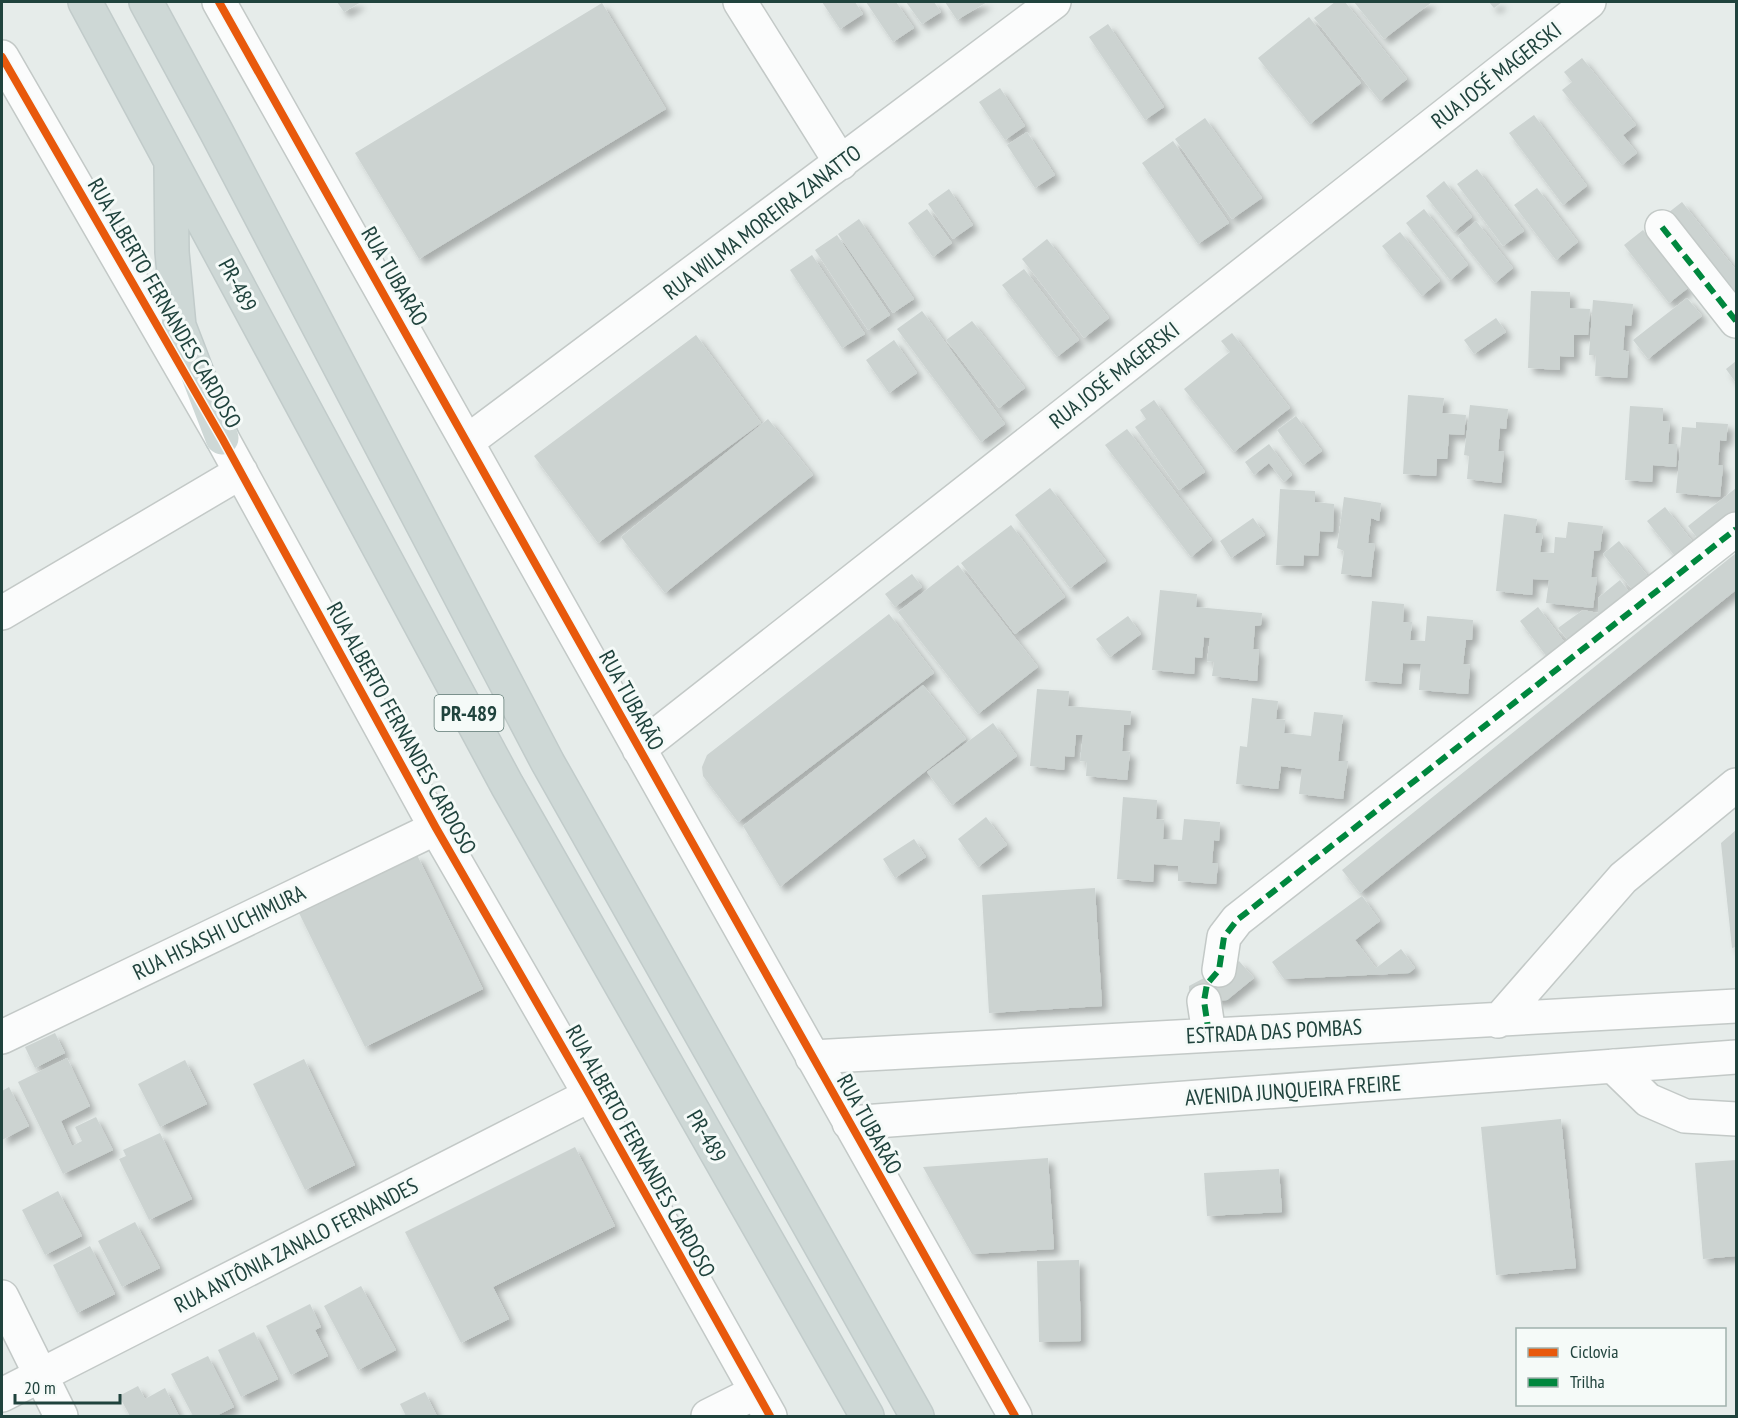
<svg xmlns="http://www.w3.org/2000/svg" width="1738" height="1418" font-family="'PT Sans Narrow',sans-serif">
<style>
.building{fill:#ccd3d1;filter:url(#shadow)}
.lines{fill:none;stroke-linecap:round;stroke-linejoin:round}
.minor-casing{stroke:#c3c9c7;stroke-width:36}
.major-casing{stroke:#c1cbca;stroke-width:36}
.minor{stroke:#fbfcfc;stroke-width:33}
.major{stroke:#ced8d6;stroke-width:33}
.quiet{stroke:#00873e;stroke-width:6;stroke-dasharray:12 6;stroke-linecap:butt}
.cycleway-casing{stroke:#f5faf8;stroke-width:11}
.cycleway{stroke:#e8590c;stroke-width:8}
.labels{text-anchor:middle;dominant-baseline:central;stroke-width:6;stroke-linejoin:round;paint-order:stroke}
.shield{fill:#f5faf8;stroke:#607a75;stroke-width:1.5}
.shield-label{font-size:21px;font-weight:bold;fill:#20433d}
.street-label{font-size:22px;fill:#20433d;stroke:#f5faf8}
</style>
<defs>
<filter id="shadow"><feDropShadow dx="5.5" dy="5.5" stdDeviation="3" flood-color="#0004"/></filter>
</defs>
<rect width="100%" height="100%" fill="#e6ecea"/>
<path class="building" d="M337,2h24l-17,10z
M822,2h33l8,12 -23,15z
M866,2h30l18,26 -21,14z
M906,2h28l7,10 -19,12z
M945,2h42l-30,18z
M1335,2h10l62,77 -27,22 -66,-83z
M1354,2h78l-48,37z
M1489,2h13l-8,6z
M602,3l64,106 -247,150 -64,-106z
M1309,17l52,66 -51,41 -52,-66z
M1108,24l56,83 -19,13 -56,-83z
M1582,58l54,67 -13,10 14,18 -15,12 -60,-75 10,-8 -8,-10z
M1000,88l25,38 -20,14 -26,-38z
M1534,115l53,71 -24,19 -54,-72z
M1205,118l57,80 -30,21 -57,-80z
M1027,132l28,43 -20,13 -28,-43z
M1173,141l56,82 -31,21 -56,-81z
M1477,169l47,62 -21,15 -46,-62z
M1444,181l28,36 -18,15 -28,-36z
M1537,188l41,54 -22,18 -42,-55z
M949,189l24,36 -20,14 -25,-35z
M1682,202l54,68v38l-72,-92z
M927,209l25,34 -19,14 -25,-34z
M1424,209l44,56 -18,15 -44,-57z
M859,219l55,80 -21,14 -55,-79z
M1476,221l37,47 -18,15 -37,-47z
M1643,230l45,58 -19,15 -45,-58z
M1400,232l40,49 -18,15 -40,-50z
M837,235l53,80 -22,15 -53,-80z
M1047,239l62,79 -25,20 -62,-79z
M812,255l53,79 -23,14 -52,-78z
M1024,269l55,71 -22,17 -55,-72z
M1531,291l39,1v16l20,1 -2,26h-14v22l-14,-1v14l-32,-2z
M1687,298l15,18 -54,43 -15,-19z
M1593,300l40,4 -2,22 -6,-1 -2,25 6,2 -2,26 -32,-2 1,-21h-7z
M922,311l83,113 -24,18 -84,-113z
M1496,318l10,14 -32,22 -10,-14z
M972,321l53,67 -26,20 -53,-68z
M1232,333l58,75 -56,44 -50,-63 46,-37 -9,-11z
M696,335l65,88 -163,120 -64,-87z
M894,340l23,33 -28,20 -23,-33z
M1736,361v22l-10,-14z
M1408,395l36,3 -2,15 24,2 -2,20 -15,-1 -2,25h-10l-1,17 -33,-2z
M1154,400l51,72 -26,18 -44,-63 11,-8 -6,-9z
M1470,405l38,4 -2,20 -6,-1 -2,23 6,1 -3,31 -34,-4 2,-23 -5,-1z
M1630,406l33,2v13h7l-2,23h9l-1,23 -23,-2 -1,17 -27,-2z
M1296,416l26,35 -19,14 -26,-35z
M768,419l45,56 -148,118 -44,-56z
M1696,422l32,2 -2,17 -6,-1 -2,25 5,1 -3,31 -44,-4 6,-66 14,1z
M1127,429l85,111 -21,17 -86,-112z
M1269,444l23,31 -8,7 -15,-19 -15,12 -9,-13z
M1050,488l56,73 -36,27 -55,-73z
M1736,488v29l-34,27 -14,-18z
M1280,489l35,2v11l19,2 -1,28 -13,-1 -2,25 -14,-1 -1,11 -27,-1z
M1344,497l37,6 -2,18 -8,-3 -3,25h7l-4,34 -30,-3 3,-23 -7,-3z
M1665,507l31,39 -18,14 -31,-39z
M1504,514l33,5 -2,14h8l-3,19 14,1 1,-16 11,1 2,-16 35,4 -3,24 -6,1 -3,26 6,1 -4,30 -47,-5 3,-23 -16,-1 -1,16 -36,-4z
M1253,518l12,17 -34,23 -11,-17z
M1011,525l54,72 -50,37 -54,-71z
M1619,541l33,40 -16,13 -33,-40z
M1736,553v37l-376,303 -18,-23z
M958,565l80,102 -60,47 -80,-102z
M912,574l10,13 -27,20 -10,-13z
M1620,580l13,17 -61,48 -14,-17 25,-18 15,3v-15z
M1160,590l37,4 -1,13 66,6 -1,12 -6,1 -2,23 6,1 -2,31 -45,-5 2,-14 -7,-1 3,-23 -6,-1 -2,21 -7,-1 -1,17 -42,-4z
M1372,601l32,3 -1,18h9l-2,18 15,1 2,-25 46,4 -1,20h-6l-3,24 7,1 -2,29 -49,-4 2,-26 -18,-1 -2,21 -36,-3z
M1538,607l30,40 -18,14 -30,-40z
M889,614l45,59 -196,149 -35,-46 -1,-9 5,-12z
M1128,616l13,18 -31,23 -14,-18z
M923,685l43,54 -186,148 -37,-61z
M1037,689l32,2 -1,15 63,5 -1,14h-6l-2,26 8,1 -3,28 -41,-4 1,-14 -7,-1 3,-26h-7l-2,22 -9,-1 -1,14 -34,-4z
M1252,698l26,3 -2,18 9,1 -1,13 27,3 3,-24 29,3 -5,46h10l-5,38 -44,-5 3,-25 -21,-3 -3,23 -42,-5 4,-38 7,1z
M993,723l24,33 -65,49 -25,-33z
M1123,797l34,3 -1,19 8,1 -1,19 19,1 2,-21 36,3 -1,19 -5,-1 -2,23h6l-2,21 -38,-3v-15l-24,-2 -1,18 -36,-3z
M986,817l21,28 -29,22 -20,-28z
M1736,830v117l-4,1 -11,-105z
M914,839l12,18 -31,21 -12,-19z
M417,855l66,134 -118,58 -66,-134z
M1095,888l7,118 -113,7 -7,-118z
M1362,896l18,25 -25,19 21,28 25,-19 14,19 -6,5 -125,6 -12,-17z
M1239,961l15,17 -27,22 -38,2v-16l30,-16 -9,15z
M55,1033l10,20 -30,15 -10,-21z
M67,1058l23,48 -29,15 11,25 10,-5 -7,-14 21,-10 17,33 -50,24 -45,-92z
M304,1059l51,106 -50,25 -52,-106z
M185,1060l22,44 -47,23 -22,-43z
M9,1087l20,39 -27,14v-49z
M1561,1119l15,149 -80,7 -15,-148z
M160,1133l32,66 -43,21 -30,-61 7,-3 -3,-6z
M575,1147l40,79 -122,61 16,32 -48,24 -56,-111z
M1048,1158l6,91 -82,5 -49,-87z
M1736,1160v96l-33,3 -8,-96z
M1279,1169l3,43 -75,4 -3,-43z
M58,1191l24,45 -37,19 -23,-45z
M135,1222l25,46 -38,19 -24,-46z
M90,1246l25,48 -38,19 -24,-48z
M1079,1260l2,81 -42,1 -2,-81z
M361,1286l35,64 -38,20 -34,-64z
M310,1304l11,23 -6,3 13,26 -37,19 -25,-49z
M254,1332l24,47 -37,18 -23,-47z
M208,1356l26,51 -18,9h-23l-22,-42z
M138,1386l7,13 20,-11 14,28h-49l-11,-20z
M425,1392l12,24h-31l-6,-12z"/>
<g class="lines">
<defs>
<path id="minor" d="M219,2c267,470 529,944 796,1414
M740,2l101,161
M2,57l220,381 214,390 154,267 180,321
M1662,227l74,94
M468,441l586,-439
M2,613l239,-141
M639,749l950,-747
M1219,970l5,-33 13,-17 499,-391
M1204,1001l5,33
M1498,1021l125,-143 113,-93
M2,1037l434,-209
M812,1057c308,-18 616,-32 924,-51
M1613,1066l35,34 37,16 51,3
M849,1123l887,-66
M2,1297l59,119
M2,1395l588,-300
M708,1416l48,-24"/>
<path id="major" d="M85,2l422,783 360,631
M146,2l70,129 332,632 369,653
M171,166l1,86 7,74 43,112"/>
</defs>
<use href="#minor" class="minor-casing"/>
<use href="#major" class="major-casing"/>
<use href="#minor" class="minor"/>
<use href="#major" class="major"/>
<path class="quiet" d="M1662,227l74,94
M1209,1034l-5,-33 3,-17 12,-14 5,-33 13,-17 499,-391"/>
<defs>
<path id="cycleway" d="M219,2c267,470 529,944 796,1414
M2,57l220,381 214,390 154,267 180,321"/>
</defs>
<use href="#cycleway" class="cycleway-casing"/>
<use href="#cycleway" class="cycleway"/>
</g>
<g class="labels">
<rect class="shield" x="434.5" y="695" width="69" height="36" rx="4.5"/>
<g class="shield-label">
<text x="469" y="713">PR-489</text>
</g>
<g class="street-label">
<text transform="translate(1496 75) rotate(-38)">RUA JOSÉ MAGERSKI</text>
<text transform="translate(762 222) rotate(-37)">RUA WILMA MOREIRA ZANATTO</text>
<text transform="translate(395 276) rotate(60)">RUA TUBARÃO</text>
<text transform="translate(238 285) rotate(62)">PR-489</text>
<text transform="translate(165 303) rotate(60)">RUA ALBERTO FERNANDES CARDOSO</text>
<text transform="translate(1114 375) rotate(-38)">RUA JOSÉ MAGERSKI</text>
<text transform="translate(632 700) rotate(61)">RUA TUBARÃO</text>
<text transform="translate(402 728) rotate(61)">RUA ALBERTO FERNANDES CARDOSO</text>
<text transform="translate(219 932) rotate(-26)">RUA HISASHI UCHIMURA</text>
<text transform="translate(1274 1031) rotate(-3)">ESTRADA DAS POMBAS</text>
<text transform="translate(1293 1090) rotate(-4)">AVENIDA JUNQUEIRA FREIRE</text>
<text transform="translate(870 1124) rotate(61)">RUA TUBARÃO</text>
<text transform="translate(707 1136) rotate(60)">PR-489</text>
<text transform="translate(641 1151) rotate(61)">RUA ALBERTO FERNANDES CARDOSO</text>
<text transform="translate(296 1245) rotate(-27)">RUA ANTÔNIA ZANALO FERNANDES</text>
</g>
</g>
<rect width="1738" height="1418" fill="none" stroke="#20433d" stroke-width="6"/>
<rect x="1516" y="1328" width="210" height="78" fill="#f5faf8" stroke="#a0b1ad" stroke-width="1.5"/>
<rect x="1528" y="1348" width="30" height="9" fill="#e8590c" stroke="#a0b1ad" stroke-width="1.5"/>
<text x="1570" y="1358" font-size="18" fill="#20433d">Ciclovia</text>
<rect x="1528" y="1378" width="30" height="9" fill="#00873e" stroke="#a0b1ad" stroke-width="1.5"/>
<text x="1570" y="1388" font-size="18" fill="#20433d">Trilha</text>
<path d="M15 1394v9h105v-9" fill="none" stroke="#20433d" stroke-width="3"/>
<text x="24" y="1394" font-size="18" fill="#20433d" stroke="#f5faf8" stroke-width="4.5" paint-order="stroke">20 m</text>
</svg>
